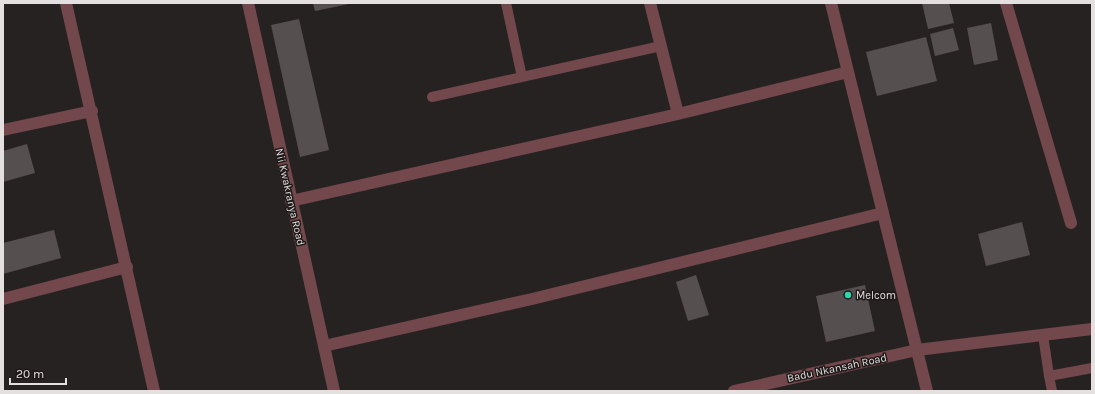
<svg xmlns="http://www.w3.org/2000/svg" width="1095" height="394" font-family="Karla,sans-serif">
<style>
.building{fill:#564f4f}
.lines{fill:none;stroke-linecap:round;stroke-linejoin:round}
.service{stroke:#73484c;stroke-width:10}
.minor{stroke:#73484c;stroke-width:12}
.poi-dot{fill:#2fd4aa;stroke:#1e1819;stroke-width:1.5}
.labels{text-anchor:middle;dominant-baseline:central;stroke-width:3;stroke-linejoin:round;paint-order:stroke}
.street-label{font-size:11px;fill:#e4e0e0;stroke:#1e1819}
.poi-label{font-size:11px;fill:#e4e0e0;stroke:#1e1819;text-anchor:start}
</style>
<rect width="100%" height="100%" fill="#272222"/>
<path class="building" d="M313,3h36v1l-34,7z
M922,3h27l5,20 -26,6z
M299,19l30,131 -29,7 -29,-132z
M991,23l7,37 -24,5 -7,-37z
M953,28l6,22 -24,6 -5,-22z
M926,37l11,44 -60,15 -11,-44z
M27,144l8,29 -32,9v-31z
M1022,222l8,33 -44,11 -8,-32z
M54,230l7,28 -58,16v-31z
M696,275l13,40 -21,6 -12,-39z
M865,285l10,46 -49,11 -10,-46z"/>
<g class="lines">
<path class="service" d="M506,3l16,74
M432,97l229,-51
M1043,335l6,41 43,-8
M1049,376l3,15"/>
<path class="minor" d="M66,3l88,388
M248,3l86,388
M650,3l28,111
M831,3l96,388
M1006,3l65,220
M3,130l89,-19
M291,201l387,-87 170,-42
M3,299l124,-32
M324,346l208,-47 351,-86
M734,391l183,-41 175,-21"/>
</g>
<circle class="poi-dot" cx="848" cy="295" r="4"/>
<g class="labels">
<g class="street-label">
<text transform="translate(290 197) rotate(77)">Nii Kwakranya Road</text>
<text transform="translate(837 368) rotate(-12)">Badu Nkansah Road</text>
</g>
<g class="poi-label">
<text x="856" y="295">Melcom</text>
</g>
</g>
<rect width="1095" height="394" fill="none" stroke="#e4e0e0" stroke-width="8"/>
<path d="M10 378v6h56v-6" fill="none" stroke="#e4e0e0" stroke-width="2"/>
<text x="16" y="378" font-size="12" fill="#e4e0e0" stroke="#1e1819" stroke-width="3" paint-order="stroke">20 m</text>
</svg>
